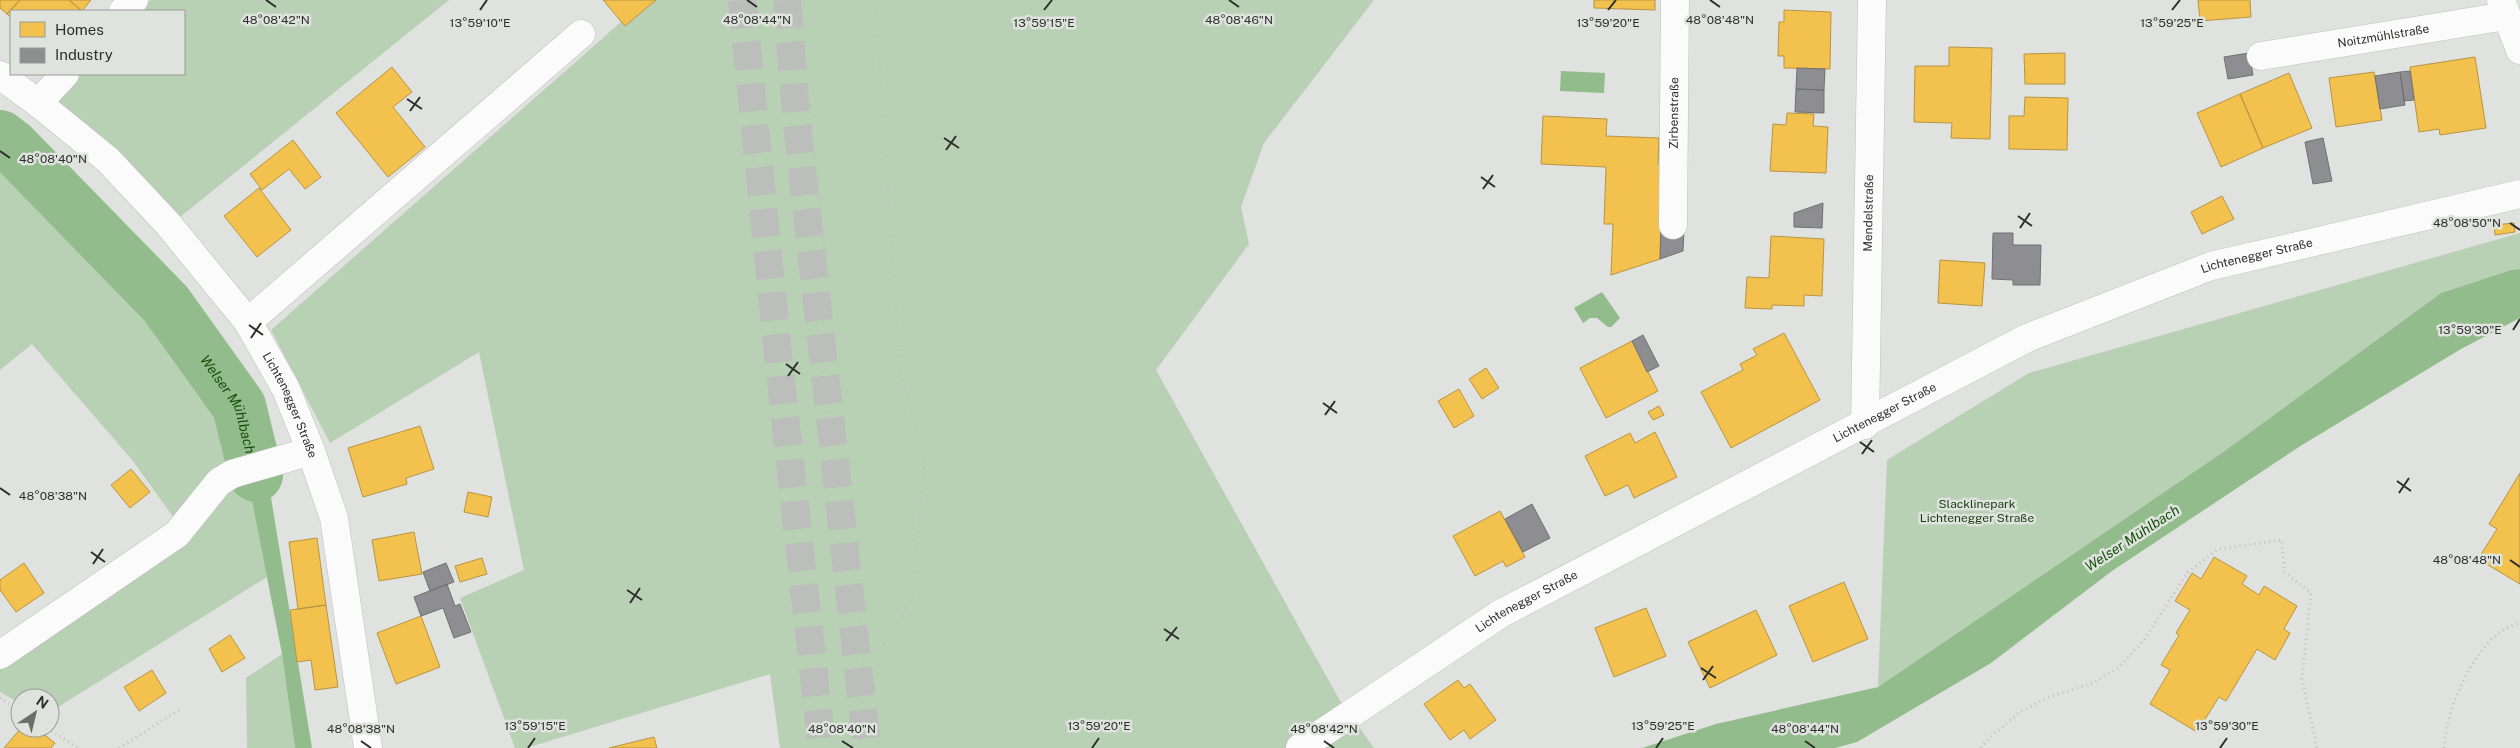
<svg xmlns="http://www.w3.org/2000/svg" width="2520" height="748" font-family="'Public Sans',sans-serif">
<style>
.green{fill:#b8d0b4}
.water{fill:#92bc8b}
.homes{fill:#f2c14e;stroke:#b79544}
.industry{fill:#8d8d92;stroke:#707174}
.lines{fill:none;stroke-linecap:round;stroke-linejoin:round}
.river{stroke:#92bc8b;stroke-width:54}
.highway-tunnel{stroke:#bcbebb;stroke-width:28;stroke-dasharray:28 14;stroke-linecap:butt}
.minor-casing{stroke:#bec0be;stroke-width:29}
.path{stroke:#c0c1c0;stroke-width:3;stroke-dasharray:1 4;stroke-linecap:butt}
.minor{stroke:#fafbfa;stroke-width:28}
.ticks{fill:none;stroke:#2e2f2d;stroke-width:2}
.labels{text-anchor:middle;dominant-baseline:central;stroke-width:5;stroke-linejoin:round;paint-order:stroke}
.street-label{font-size:12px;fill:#2e2f2d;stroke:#dfe3de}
.park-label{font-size:12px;fill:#153d0e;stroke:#dfe3de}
.water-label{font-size:14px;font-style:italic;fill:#16510b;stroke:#dfe3de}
.ticks-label{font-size:12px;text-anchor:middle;fill:#2e2f2d;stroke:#dfe3de;stroke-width:5;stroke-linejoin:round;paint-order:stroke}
</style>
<rect width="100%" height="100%" fill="#e0e2df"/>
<path class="green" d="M151,0h298l-274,221 -130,-127 23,-20h116v-63h-45z
M646,0h728l-110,143 -23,64 8,37 -93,126 183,329 35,49h-594l-10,-74 -244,74h-11l-55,-150 64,-28 -45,-218 -149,91 -59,-113z
M0,153l152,153 74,99 20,65 21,107 -217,135v-14h-30v5l-20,-11v-37l182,-126 -49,-68 -101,-117 -32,26z
M2520,233v36l-9,1 -70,23 -215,157 -348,237 9,-227 142,-87z
M282,654l13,94h-48l-1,-70z"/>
<path class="water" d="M1561,71l44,2 -1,20 -44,-2z
M0,137l13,10 153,157 73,102 28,67 45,275h-17l-13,-94 -36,-184 -20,-65 -74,-99 -152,-153z
M2520,269v49l-59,31 -159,96 -190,126 -121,92 -134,79 -22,6h-193l74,-24 162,-37 348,-237 215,-157 70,-23z
M1602,292l18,26 -9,9h-3l-11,-9h-7l-7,5 -9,-15z"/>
<path class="homes" d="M0,0h20l-13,14 -7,-6z
M20,0h49l13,11h-71v7l-4,-4z
M69,0h22l-9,11z
M603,0h53l-31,26z
M1594,0h61v10l-61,-2z
M2198,0h52l1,17 -51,4z
M1784,10l47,2 -1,57 -46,-1v-12h-6l1,-34h5z
M1949,47l43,1 -2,91 -39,-1 1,-15 -38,-1 1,-56h34z
M2065,53v31h-40l-1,-30z
M2475,57l11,71 -46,7 -1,-6 -20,3 -9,-65z
M392,67l20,25 -19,15 32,40 -37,30 -52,-64z
M2374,72l8,48 -46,7 -7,-49z
M2289,73l23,55 -49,20 -23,-54z
M2240,94l23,54 -42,19 -24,-54z
M2025,97l43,1 -1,52 -58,-1v-33h15z
M1787,113l27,1 -1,12 15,1 -2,46 -56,-2 3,-47 13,1z
M1543,116l64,3 -1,17 53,2 -1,26h5l-3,95 -49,16 2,-51h-9l2,-57 -65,-3z
M293,140l28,37 -16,12 -16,-20 -27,21 -12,-16z
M259,188l32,42 -34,27 -33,-41z
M2222,196l12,23 -32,15 -11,-22z
M2514,223l1,9 -20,3 -1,-10z
M1771,236l53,3 -2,57 -18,-1v11l-32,-1v4l-27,-1 2,-31 22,1z
M1940,260l45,3 -3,43 -44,-3z
M1784,333l36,67 -89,48 -30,-56 42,-22 -3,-6 17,-9 -4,-6z
M1632,341l26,50 -52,27 -26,-50z
M1486,368l13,20 -17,11 -13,-20z
M1459,389l15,27 -20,12 -16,-27z
M1659,406l5,9 -11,5 -5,-8z
M420,426l14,43 -28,9 1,6 -44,13 -15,-49z
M1655,432l22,45 -43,21 -6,-13 -23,11 -20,-40 45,-23 5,10z
M131,469l19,23 -20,16 -19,-23z
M2520,473v111l-42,-25 19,-30 -8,-5z
M468,492l24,5 -4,20 -24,-5z
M1500,511l25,46 -19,10 -3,-6 -28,15 -22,-40z
M414,532l8,42 -43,7 -7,-41z
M317,538l9,67 -28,4 -9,-67z
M2214,557l33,19 -5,8 17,11 5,-9 33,20 -13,23 6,4 -15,27 -18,-11 -31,52 -7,-4 -22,35 -47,-28 20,-34 -9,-5 18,-30 -3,-2 14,-23 -15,-9 17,-28 9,6z
M482,558l5,16 -27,8 -5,-16z
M24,563l20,30 -28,19 -16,-22v-10z
M1844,582l24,57 -55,23 -24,-56z
M326,605l12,82 -23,3 -4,-30 -14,2 -7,-52z
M1646,608l20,48 -52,21 -19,-49z
M1756,610l21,45 -67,33 -22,-46z
M421,616l19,51 -44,17 -19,-51z
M230,635l15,23 -23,14 -13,-23z
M152,670l14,23 -27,18 -15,-24z
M1458,680l6,8 6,-4 26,36 -26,19 -6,-9 -14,10 -26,-36z
M21,728h6l10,8 4,-4 14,11 -4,5h-47z
M654,737l3,11h-48z"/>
<path class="industry" d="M2249,53l4,22 -25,4 -4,-22z
M1797,68l28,1 -1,21 -28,-1z
M2410,71l4,29 -10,1 -4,-29z
M2400,72l5,33 -25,4 -5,-33z
M1796,89l28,1v23l-29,-1z
M2323,138l9,43 -19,3 -8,-42z
M1823,203l-1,25 -28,-1v-14z
M1661,229l23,1 -1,21 -23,8z
M1993,233h20v12h28l-1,40h-27v-5l-21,-1z
M1643,335l16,31 -12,6 -15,-31z
M1532,504l18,34 -27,14 -18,-33z
M446,563l8,19 -24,9 -7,-19z
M447,584l8,22 5,-2 11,28 -17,6 -11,-30 -22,8 -7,-19z"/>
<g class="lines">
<path class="river" id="s1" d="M0,137l13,10 153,157 73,102 17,69"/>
<path class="highway-tunnel" d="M742,0l37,364 43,384
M787,0l10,125 70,623"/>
<defs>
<g id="minor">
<path d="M2501,0l19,50"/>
<path d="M123,11l11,-11"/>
<path id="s2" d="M2261,56l245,-40"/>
<path id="s3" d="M0,75l38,28 70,57 60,64 80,98 38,67 25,62 23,67 34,230"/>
<path d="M38,103l27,-29"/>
<path id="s4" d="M1673,225l2,-225"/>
<path d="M248,322l333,-288"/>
<path id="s5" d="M1865,425l7,-425"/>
<path d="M0,655l177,-121 42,-52 13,-8 79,-23"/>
<path id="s6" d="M1300,748l200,-134 527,-276 184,-72 309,-72"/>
</g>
</defs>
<use href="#minor" class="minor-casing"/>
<path class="path" d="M790,0l11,39 27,245 -8,72 7,62 16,62 21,165 -4,103
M864,645h19l30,-48 11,-135 -24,-93 -25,-369
M0,698l20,13
M47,728l31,20
M119,748l60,-38
M1981,748l7,-9 32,-27 29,-15 44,-14 25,-15 26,-28 44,-68 30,-23 64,-9 2,32 27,21 -9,86 15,69
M2444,748c2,-39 33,-116 76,-125"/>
<use href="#minor" class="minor"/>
</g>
<path class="ticks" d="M266,0l10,7M747,0l10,7M1229,0l10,7M1710,0l10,7M480,10l7,-10M1044,10l8,-10M1608,10l8,-10M2172,10l8,-10M407,99l15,10M410,111l10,-14M944,138l15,10M946,150l10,-14M0,151l10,7M1481,177l14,10M1483,189l10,-14M2018,216l14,10M2510,223l10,7M2020,228l10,-15M249,325l14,10M2513,330l7,-11M251,338l10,-15M786,364l14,10M788,376l10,-14M1323,403l14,10M1325,415l10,-14M1860,442l14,10M1862,454l10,-14M2397,481l14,10M0,488l10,7M2399,493l10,-15M91,552l14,10M2510,560l10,7M93,564l10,-15M627,590l15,10M630,603l10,-15M1164,629l15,10M1166,641l11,-14M1701,668l15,10M1703,680l10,-14M361,741l10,7M842,741l11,7M1324,741l10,7M1805,741l10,7M528,748l7,-10M1092,748l7,-10M1656,748l7,-10M2220,748l7,-10"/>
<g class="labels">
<g class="street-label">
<text stroke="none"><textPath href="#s2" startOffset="124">Noitzmühlstraße</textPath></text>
<text stroke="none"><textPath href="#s4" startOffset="112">Zirbenstraße</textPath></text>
<text stroke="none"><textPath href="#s5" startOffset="212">Mendelstraße</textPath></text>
<text stroke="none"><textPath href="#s6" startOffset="1080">Lichtenegger Straße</textPath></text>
<text stroke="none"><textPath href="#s3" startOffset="445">Lichtenegger Straße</textPath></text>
<text stroke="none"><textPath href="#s6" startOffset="675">Lichtenegger Straße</textPath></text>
<text stroke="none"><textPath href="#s6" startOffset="270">Lichtenegger Straße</textPath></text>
</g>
<g class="park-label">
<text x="1977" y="504">Slacklinepark<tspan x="1977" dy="14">Lichtenegger Straße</tspan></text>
</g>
<g class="water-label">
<text stroke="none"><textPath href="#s1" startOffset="355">Welser Mühlbach</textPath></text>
<text transform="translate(2132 538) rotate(-33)">Welser Mühlbach</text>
</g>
</g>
<g class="ticks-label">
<text x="276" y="24">48°08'42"N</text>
<text x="757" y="24">48°08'44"N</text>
<text x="1239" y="24">48°08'46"N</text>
<text x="1720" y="24">48°08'48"N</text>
<text x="480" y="27">13°59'10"E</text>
<text x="1044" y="27">13°59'15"E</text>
<text x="1608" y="27">13°59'20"E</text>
<text x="2172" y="27">13°59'25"E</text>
<text x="53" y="163">48°08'40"N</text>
<text x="2467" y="227">48°08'50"N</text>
<text x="2470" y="334">13°59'30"E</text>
<text x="53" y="500">48°08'38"N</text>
<text x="2467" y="564">48°08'48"N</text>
<text x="535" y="730">13°59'15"E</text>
<text x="1099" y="730">13°59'20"E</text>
<text x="1663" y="730">13°59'25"E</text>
<text x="2227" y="730">13°59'30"E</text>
<text x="361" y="733">48°08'38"N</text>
<text x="842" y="733">48°08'40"N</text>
<text x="1324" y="733">48°08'42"N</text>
<text x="1805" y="733">48°08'44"N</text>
</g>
<rect x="10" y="10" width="175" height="65" fill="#dfe3de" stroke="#989b97"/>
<rect x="20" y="22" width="25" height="15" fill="#f2c14e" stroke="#989b97"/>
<text x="55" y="35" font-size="15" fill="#2e2f2d">Homes</text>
<rect x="20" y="48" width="25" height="15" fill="#8d8d92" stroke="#989b97"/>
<text x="55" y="60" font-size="15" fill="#2e2f2d">Industry</text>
<g transform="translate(35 713) rotate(35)"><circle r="24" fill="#dfe3de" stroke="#989b97"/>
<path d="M0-4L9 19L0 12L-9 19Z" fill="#6c6e6b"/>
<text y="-8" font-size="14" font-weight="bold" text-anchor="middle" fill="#2e2f2d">N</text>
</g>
</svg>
